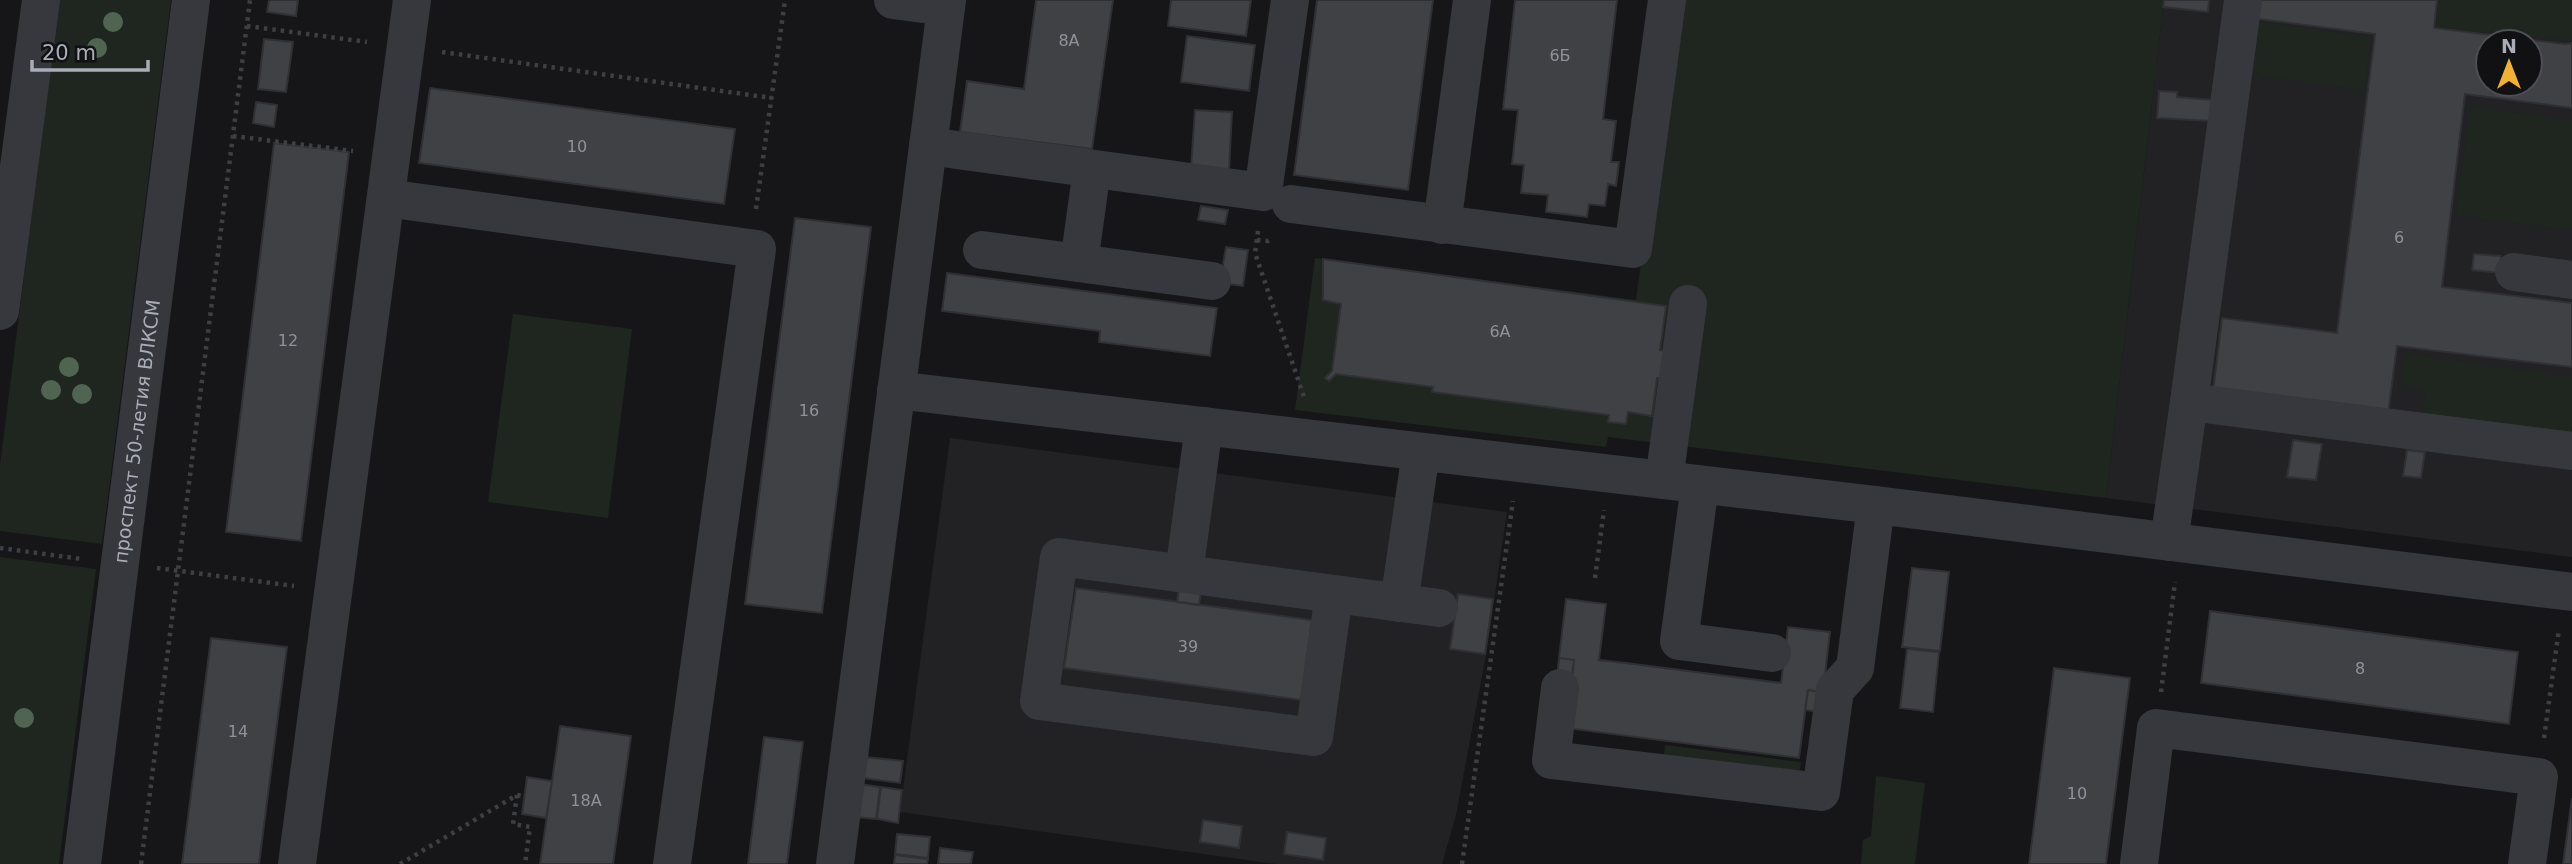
<svg xmlns="http://www.w3.org/2000/svg" width="2572" height="864" font-family="'DejaVu Sans',sans-serif">
<style>
.built{fill:#222225;fill-rule:evenodd}
.green{fill:#1e261f}
.building{fill:#404145;stroke:#303034;stroke-width:2;fill-rule:evenodd}
.lines{fill:none;stroke-linecap:round;stroke-linejoin:round}
.path{stroke:#3d3f44;stroke-width:4.5;stroke-dasharray:3.5 5;stroke-linecap:butt}
.minor{stroke:#37383d;stroke-width:38}
.tree{fill:#506452}
.labels{text-anchor:middle;dominant-baseline:central;stroke-width:7;stroke-linejoin:round;paint-order:stroke}
.number-label{font-size:16px;fill:#8e929b}
.street-label{font-size:19px;fill:#a8adb8;stroke:#111113}
</style>
<rect width="100%" height="100%" fill="#161618"/>
<path class="built" d="M2164,0h408v557l-466,-59zM2488,42h42v42h-42z
M950,438l557,74 -21,143 -30,160 -14,49h-166l-376,-52z"/>
<path class="green" d="M59,0h112l-69,544 -102,-13v-66z
M1677,0h487l-58,498 -498,-61 -2,10 -311,-37 20,-152 321,42z
M2439,0h133v41l-136,-14z
M2250,21l121,16 -7,54 -102,-15 -12,-10z
M2471,107l101,13v110l-116,-15z
M513,314l119,15 -24,189 -120,-16z
M2406,354l166,23v59l-150,-11 4,-37 -24,-3z
M0,557l96,12 -37,295h-59z
M1665,745l136,17 -3,20 -135,-17z
M1876,776l49,7 -10,81h-54l2,-24 8,-4z"/>
<path class="building" d="M269,0h29l-2,16 -29,-4z
M1036,0h77l-21,149 -132,-17 7,-51 57,8z
M1171,0h80l-5,36 -78,-10z
M1317,0h116l-25,190 -114,-15z
M1515,0h102l-14,119 13,2 -5,41h8l-3,24 -8,-2 -3,22 -16,-2 -2,13 -41,-5 2,-17 -27,-2 3,-28 -12,-1 6,-54 -15,-1z
M2164,0h45l-1,12 -45,-5z
M2261,0h176l-3,28 131,16 7,-1v65l-107,-14 -23,193 130,16v64l-175,-21 -9,68 -175,-22 9,-74 115,15 38,-299 -117,-15zM2488,42h42v42h-42z
M1187,36l68,9 -6,46 -68,-9z
M264,39l29,3 -7,50 -28,-3z
M430,88l305,41 -11,75 -305,-41z
M2159,91l18,1v5l35,3 -1,21 -54,-3z
M256,102l21,3 -3,22 -21,-4z
M1195,110l37,2 -3,59 -38,-3z
M274,143l75,9 -48,389 -75,-9z
M1201,206l27,4 -3,14 -27,-4z
M795,218l76,9 -49,386 -77,-9z
M1226,247l22,3 -5,36 -23,-3z
M2474,254l27,2 -1,17 -28,-3z
M1323,259l343,47 -6,44 10,1 -3,28 -10,-1 -5,38 -24,-4 -2,12 -18,-2 1,-7 -177,-23 1,-5 -97,-13 -7,7 -4,-3 7,-7 9,-67 -18,-4z
M947,273l270,35 -7,48 -111,-14 1,-11 -158,-20z
M2293,440l29,4 -6,36 -29,-3z
M2407,450l18,2 -4,26 -18,-2z
M1912,568l37,4 -9,79 -38,-4z
M1076,588l236,32 -11,80 -237,-32z
M1179,588l22,3 -2,14 -22,-3z
M1458,594l35,5 -8,55 -35,-5z
M1566,599l40,5 -7,56 27,3 155,20 7,-56 42,5 -7,60 -15,-2 -9,68 -233,-30 8,-68 -15,-2z
M2210,611l308,41 -9,72 -308,-41z
M211,638l76,9 -28,217h-77z
M1907,649l32,3 -6,60 -33,-4z
M1559,658l15,2 -2,20 -15,-2z
M2054,668l76,10 -24,186h-77z
M1808,690l15,2 -3,20 -15,-2z
M560,726l71,10 -18,128h-73z
M764,737l39,5 -16,122h-39z
M864,757l39,4 -3,22 -38,-5z
M527,777l25,4 -6,37 -24,-4z
M860,784l20,3 -4,32 -21,-2z
M881,787l21,3 -4,33 -21,-4z
M2572,798v66h-9z
M1203,820l39,6 -3,22 -39,-6z
M1287,832l39,6 -3,22 -39,-6z
M897,834l33,3 -2,21 -33,-4z
M940,848l33,4 -2,12h-33z
M895,855l33,4 -1,5h-33z"/>
<g class="lines">
<path class="path" d="M247,26l120,16
M442,52l330,46
M233,136l120,15
M756,209l29,-209
M1258,231l-3,22 50,147
M1257,240l11,1 5,-3
M0,548l82,11
M157,568l137,18
M1595,578l9,-68
M2161,692l14,-110
M2544,738l15,-109
M517,795l-4,29 17,3 -5,37
M141,864l109,-864
M400,864l117,-69 7,1
M1462,864l51,-363"/>
<g class="minor">
<path d="M893,0l53,7"/>
<path d="M2243,0l-54,402 383,49"/>
<path d="M928,146l335,46 27,-192"/>
<path d="M386,198l371,51 -85,615"/>
<path d="M1291,204l342,45 34,-249"/>
<path d="M1442,225l30,-225"/>
<path d="M982,250l230,31"/>
<path d="M1079,263l13,-94"/>
<path d="M2514,272l58,8"/>
<path d="M0,311l41,-311"/>
<path d="M896,390l980,115 696,87"/>
<path d="M1664,480l24,-176"/>
<path d="M1700,485l-21,156 93,12"/>
<path d="M2169,542l20,-140"/>
<path d="M1184,573l20,-147"/>
<path d="M1334,594l-20,143 -275,-36 20,-144 380,51"/>
<path d="M1399,603l22,-151"/>
<path d="M1560,688l-9,72 270,32 14,-102 20,-22 21,-163"/>
<path id="s1" d="M82,864l109,-864"/>
<path d="M297,864l115,-864"/>
<path d="M835,864l112,-864"/>
<path d="M2139,864l17,-136 383,49 -12,87"/>
</g>
</g>
<g class="tree">
<circle cx="113" cy="22" r="10"/>
<circle cx="97" cy="48" r="10"/>
<circle cx="69" cy="367" r="10"/>
<circle cx="51" cy="390" r="10"/>
<circle cx="82" cy="394" r="10"/>
<circle cx="24" cy="718" r="10"/>
</g>
<g class="labels">
<g class="number-label">
<text x="1069" y="40">8А</text>
<text x="1560" y="55">6Б</text>
<text x="577" y="146">10</text>
<text x="2399" y="237">6</text>
<text x="1500" y="331">6А</text>
<text x="288" y="340">12</text>
<text x="809" y="410">16</text>
<text x="1188" y="646">39</text>
<text x="2360" y="668">8</text>
<text x="238" y="731">14</text>
<text x="2077" y="793">10</text>
<text x="586" y="800">18А</text>
</g>
<g class="street-label">
<text stroke="none"><textPath href="#s1" startOffset="436">проспект 50-летия ВЛКСМ</textPath></text>
</g>
</g>
<g transform="translate(2509 63)"><circle r="33" fill="#111113" stroke="#4d4f55" stroke-width="2"/>
<path d="M0-5L12 26L0 18L-12 26Z" fill="#f2b134"/>
<text y="-10" font-size="19" font-weight="bold" text-anchor="middle" fill="#a8adb8">N</text>
</g>
<path d="M32 60v10h116v-10" fill="none" stroke="#a8adb8" stroke-width="3.5"/>
<text x="42" y="60" font-size="21" fill="#a8adb8" stroke="#111113" stroke-width="5" paint-order="stroke">20 m</text>
</svg>
